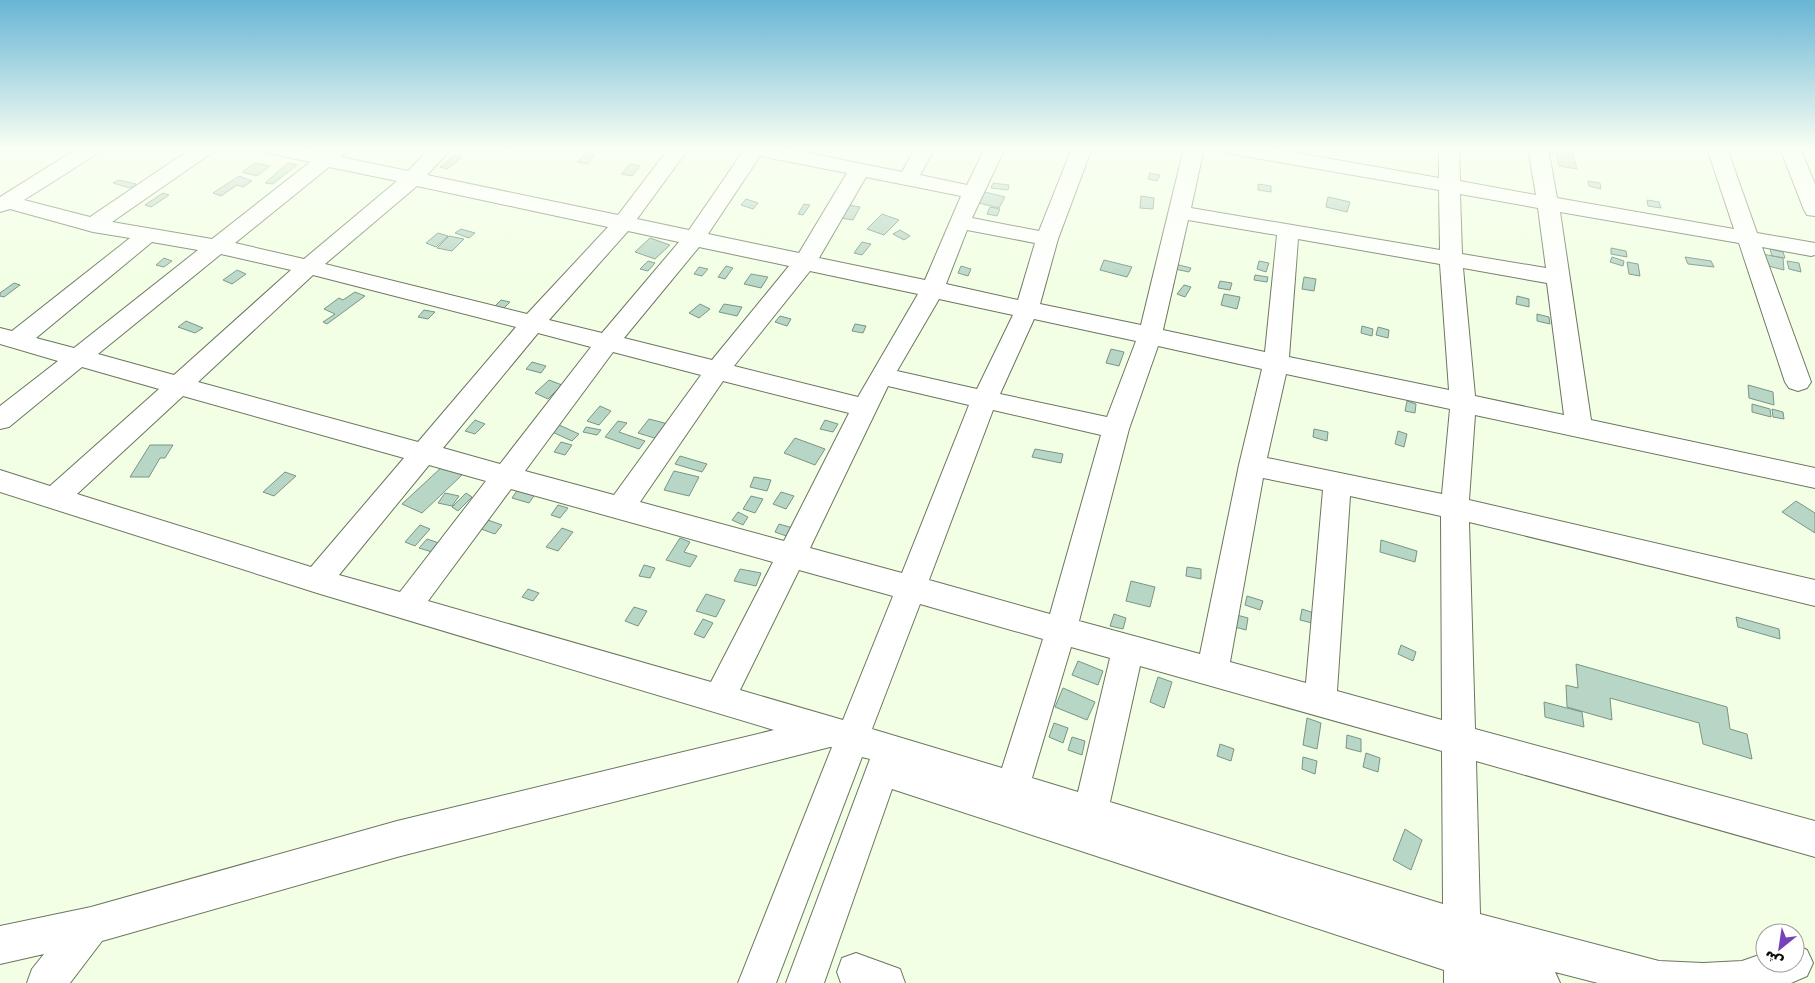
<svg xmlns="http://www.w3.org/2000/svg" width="1815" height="983" font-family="'DejaVu Sans','Noto Sans Arabic',sans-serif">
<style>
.building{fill:#b8d6c6;stroke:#799586}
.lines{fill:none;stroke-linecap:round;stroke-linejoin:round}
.minor-casing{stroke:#6b765f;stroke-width:2}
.minor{fill:#fff;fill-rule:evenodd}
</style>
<rect width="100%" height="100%" fill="#f2ffe4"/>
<path class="building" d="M1550,148l23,3 1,5 -23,-3z
M585,153l10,1 -7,10 -11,-2z
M455,155l7,2 -15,12 -7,-2z
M1556,156l18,2 3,11 -18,-3z
M255,163l15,3 -13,10 -15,-4z
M288,163l9,2 -24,19 -8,-1z
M630,164l10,2 -8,10 -11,-2z
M1150,173l10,2 -3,6 -9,-2z
M239,176l13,5 -9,6 -6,-2 -16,11 -8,-3z
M119,180l17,4 -6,4 -17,-5z
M1588,181l12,2 1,6 -12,-3z
M993,183l16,2 -1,5 -17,-2z
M1258,184l13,2v6l-13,-2z
M985,192l20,5 -6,11 -20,-5z
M163,193l6,2 -18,12 -6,-2z
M1141,196l13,2 -1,11 -13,-1z
M1328,197l22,5 -3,10 -21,-5z
M746,199l12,4 -5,6 -12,-4z
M1647,200l12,2 2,6 -13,-2z
M804,204l6,1 -7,10 -5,-1z
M841,204l19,3 -7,13 -19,-3z
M990,207l10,2 -3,7 -10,-2z
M882,214l17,6 -15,15 -17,-6z
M461,229l14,4 -6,5 -14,-5z
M900,230l10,6 -6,4 -11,-6z
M438,233l10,3 -12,11 -10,-4z
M449,236l15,3 -12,12 -15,-3z
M650,238l20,7 -15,14 -20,-7z
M862,242l9,2 -9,11 -8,-2z
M1611,248l15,3 1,6 -16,-3z
M1770,249l13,3 2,6 -13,-2z
M1763,254l20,4 1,12 -20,-5z
M1612,257l12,4 -1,5 -13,-4z
M1685,257l26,4 3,6 -26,-3z
M164,258l8,3 -8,6 -8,-2z
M1104,260l28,7 -5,10 -27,-7z
M648,261l7,2 -7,8 -8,-2z
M1259,261l10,2 -3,9 -9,-3z
M1787,261l12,2 2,9 -12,-3z
M1627,262l11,2 2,12 -11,-2z
M1171,263l20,5 -2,4 -19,-4z
M726,266l7,2 -8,11 -7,-2z
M961,266l10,3 -3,7 -10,-3z
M699,267l9,2 -6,7 -8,-2z
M237,270l9,4 -14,10 -9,-4z
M751,274l17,3 -7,11 -17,-4z
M1255,275l13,2 -1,5 -13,-2z
M1304,277l12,2 -2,12 -12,-2z
M1220,281l12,2 -2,7 -12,-2z
M14,283l6,2 -16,12 -4,-1v-3z
M1184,285l7,2 -6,10 -8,-3z
M355,292l10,4 -38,28 -4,-2 12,-8 -11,-5 15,-11 4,2z
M1224,294l16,3 -3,12 -16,-4z
M1517,296l12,3v8l-13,-3z
M501,300l9,2 -11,11 -8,-3z
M700,304l10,5 -11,9 -10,-5z
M724,304l18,3 -5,9 -18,-4z
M424,310l11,2 -7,7 -10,-2z
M1537,314l12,3 1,7 -13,-3z
M780,316l11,3 -4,7 -12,-4z
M186,321l17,7 -8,5 -17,-6z
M855,324l11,2 -3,7 -11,-2z
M1362,326l11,3 -1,7 -11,-3z
M1378,327l11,3 -1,8 -12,-3z
M1111,349l13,3 -5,14 -13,-3z
M532,362l14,4 -5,7 -15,-4z
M549,380l13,5 -14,14 -13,-6z
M1748,385l25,7 1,13 -25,-7z
M1407,401l9,3 -1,9 -10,-2z
M1752,404l18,5 1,8 -19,-5z
M600,406l11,5 -12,14 -12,-4z
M1772,409l11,3 1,7 -11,-2z
M649,419l23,6 -11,15 -23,-7z
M475,420l10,4 -10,10 -10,-3z
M825,420l13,4 -5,8 -13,-3z
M618,421l9,2 -8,9 26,9 -6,8 -34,-12z
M557,424l22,10 -7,7 -22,-10z
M586,427l15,3 -4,5 -14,-3z
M1314,429l14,3 -1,9 -14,-4z
M1398,431l9,3 -3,13 -9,-3z
M795,438l30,11 -10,16 -31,-12z
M561,442l11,3 -7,10 -11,-3z
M150,445h23l-8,13h-5l-11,19h-19z
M1035,449l28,5 -2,9 -29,-6z
M680,456l27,8 -5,8 -27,-8z
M443,466l19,9 -40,38 -20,-9z
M674,471l25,6 -10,19 -25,-6z
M285,472l11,4 -22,20 -11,-4z
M754,477l17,3 -4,11 -17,-4z
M520,486l18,4 -9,13 -17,-5z
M781,492l13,4 -8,13 -13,-5z
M445,493l14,3 -7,10 -14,-3z
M466,493l6,4 -14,14 -6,-4z
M751,496l12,3 -8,14 -12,-4z
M1796,501l19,12v20l-33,-21z
M558,505l10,3 -8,10 -9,-3z
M738,512l10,5 -5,8 -11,-5z
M488,520l14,5 -7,9 -14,-5z
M779,524l14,4 -4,9 -14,-5z
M420,525l10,4 -15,17 -10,-4z
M562,528l11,4 -15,19 -12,-4z
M680,538l10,4 -6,10 13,4 -7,11 -24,-7z
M427,539l12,4 -7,9 -13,-4z
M1381,540l36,11 -2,11 -35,-10z
M644,565l11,3 -5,10 -11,-2z
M1187,567l14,2v10l-15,-3z
M740,569l21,4 -5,13 -22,-5z
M1131,581l24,6 -5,20 -24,-6z
M528,589l11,4 -6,8 -11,-4z
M706,594l19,6 -9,17 -20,-6z
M1247,596l16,5 -3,9 -15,-5z
M634,607l13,4 -9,15 -13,-5z
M1302,609l15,5 -1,10 -16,-4z
M1114,614l12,4 -3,11 -13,-3z
M1233,614l15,4 -2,12 -15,-4z
M1736,617l43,12 1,10 -42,-12z
M703,619l10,4 -9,15 -10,-4z
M1401,645l15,7 -3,9 -15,-7z
M1078,661l25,10 -5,14 -26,-10z
M1576,664l151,43 3,22 17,5 5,25 -49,-15 -4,-21 -89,-25 2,22 -45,-13 -1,-22 12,3z
M1158,677l14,5 -8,26 -14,-6z
M1063,688l32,14 -8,18 -32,-13z
M1544,702l38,10 2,15 -39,-10z
M1307,718l14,5 -4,26 -14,-4z
M1054,723l14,5 -5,15 -14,-6z
M1347,735l14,4v13l-15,-4z
M1072,737l13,4 -3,14 -14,-5z
M1220,744l14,5 -3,12 -14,-5z
M1366,753l14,5 -2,14 -15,-5z
M1303,757l14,4 -2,13 -13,-5z
M1405,829l17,11 -11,30 -18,-10z"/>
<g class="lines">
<defs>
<path id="minor" d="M78,148h25l-3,4 -76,48 66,17 102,-69h24l-3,4 -101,70 100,17 98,-77 -46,-10 -3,-4h40l21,5 5,-5h16l2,4 -4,5 67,14 22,-23h22l-25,27 191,40 51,-67h20l-52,71 52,11 55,-80 -2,-2h42l118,24 13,-24h20l-15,27 47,10 18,-37h20l-33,70 67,13 33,-83h20l-34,91 -18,65 101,21 43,-177h20l-13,60 249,42 -1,-60 -207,-36 -7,-2 -3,-4h47l170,30v-30h20l1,33 76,14 -8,-47h20l9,50 177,31 -27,-81h20l30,85 58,10v12l-4,1 -49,-9 49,135 -4,6 -9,3 -9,-3 -4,-6 -46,-139 -179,-31 31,208 224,48v20l-340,-73 -6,85 346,80v26l-346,-84 6,207 340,92v36l-339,-96 4,153 179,47 44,2 39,-2 23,-8v10h30v-19l12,6 6,13 -6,13 -16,7h-193l-43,-11 5,11h-116v-13l-552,-181 -68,194h-38l84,-224 -8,-2 -86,226h-38l94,-236h-2l-433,110 -295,84 -32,42h-43l5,-14 12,-15 -44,10v-38l91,-19 306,-86 377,-91 -457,-137 -317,-101v-22l50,16 109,-97 -77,-22 -73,60 -9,2v-23l58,-45 -58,-17v-16l12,3 118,-93 -37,-6 -83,-23 -10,3v-15zM760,156l87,17 -48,80 -91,-19zM329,167l68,14 -93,78 -69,-16zM866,177l95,19 -36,84 -106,-22zM417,186l191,41 -81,87 -202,-50zM1460,194l78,14 8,60 -84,-14zM1188,220l89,15 -12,117 -102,-22zM967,230l68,13 -17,57 -72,-16zM628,231l51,11 -77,91 -53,-13zM1298,239l142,25 9,126 -160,-33zM152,242l46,8 -124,98 -38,-10zM699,247l90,19 -77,94 -88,-22zM221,254l70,16 -117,105 -76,-21zM1463,268l84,15 17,132 -89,-19zM810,271l108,23 -60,103 -124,-31zM313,275l203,52 -98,115 -220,-60zM939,299l74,16 -36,74 -80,-18zM1034,319l102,22 -29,76 -107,-23zM538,333l53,14 -91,117 -57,-16zM1158,346l104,23 -23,96 -39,189 -121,-33 50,-192zM613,352l88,23 -87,120 -89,-24zM1286,374l164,35 -8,85 -175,-36zM723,381l126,32 -65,128 -144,-39zM888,386l81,19 -67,168 -92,-25zM183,396l221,62 -93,109 -234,-73zM993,410l108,25 -51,179 -121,-34zM429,465l57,16 -86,111 -61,-17zM1263,478l60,12 -17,193 -76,-21zM511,489l262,73 -62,120 -283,-81zM1350,496l91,20 1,204 -105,-29zM799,570l94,26 -50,124 -103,-30zM920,604l123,35 -41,129 -130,-39zM1071,647l39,11 -32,134 -46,-14zM1140,666l302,85 1,153 -333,-102z
M1780,148h20l15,36v32l-8,-1 -3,-5z
M856,953l44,16 5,14h-64l-4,-11 5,-14z"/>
</defs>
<use href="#minor" class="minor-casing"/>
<use href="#minor" class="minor"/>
</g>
<linearGradient id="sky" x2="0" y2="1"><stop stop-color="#68b5d5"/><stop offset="0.52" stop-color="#f9fff3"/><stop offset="1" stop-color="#f9fff3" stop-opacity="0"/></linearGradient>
<rect width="1815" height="286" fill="url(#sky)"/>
<g transform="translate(1780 948) rotate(210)"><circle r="24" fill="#ffffff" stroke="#9d9f9b"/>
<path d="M0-4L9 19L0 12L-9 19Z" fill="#7542ba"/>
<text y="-8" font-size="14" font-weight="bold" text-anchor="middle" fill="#0a0e06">ش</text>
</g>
</svg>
